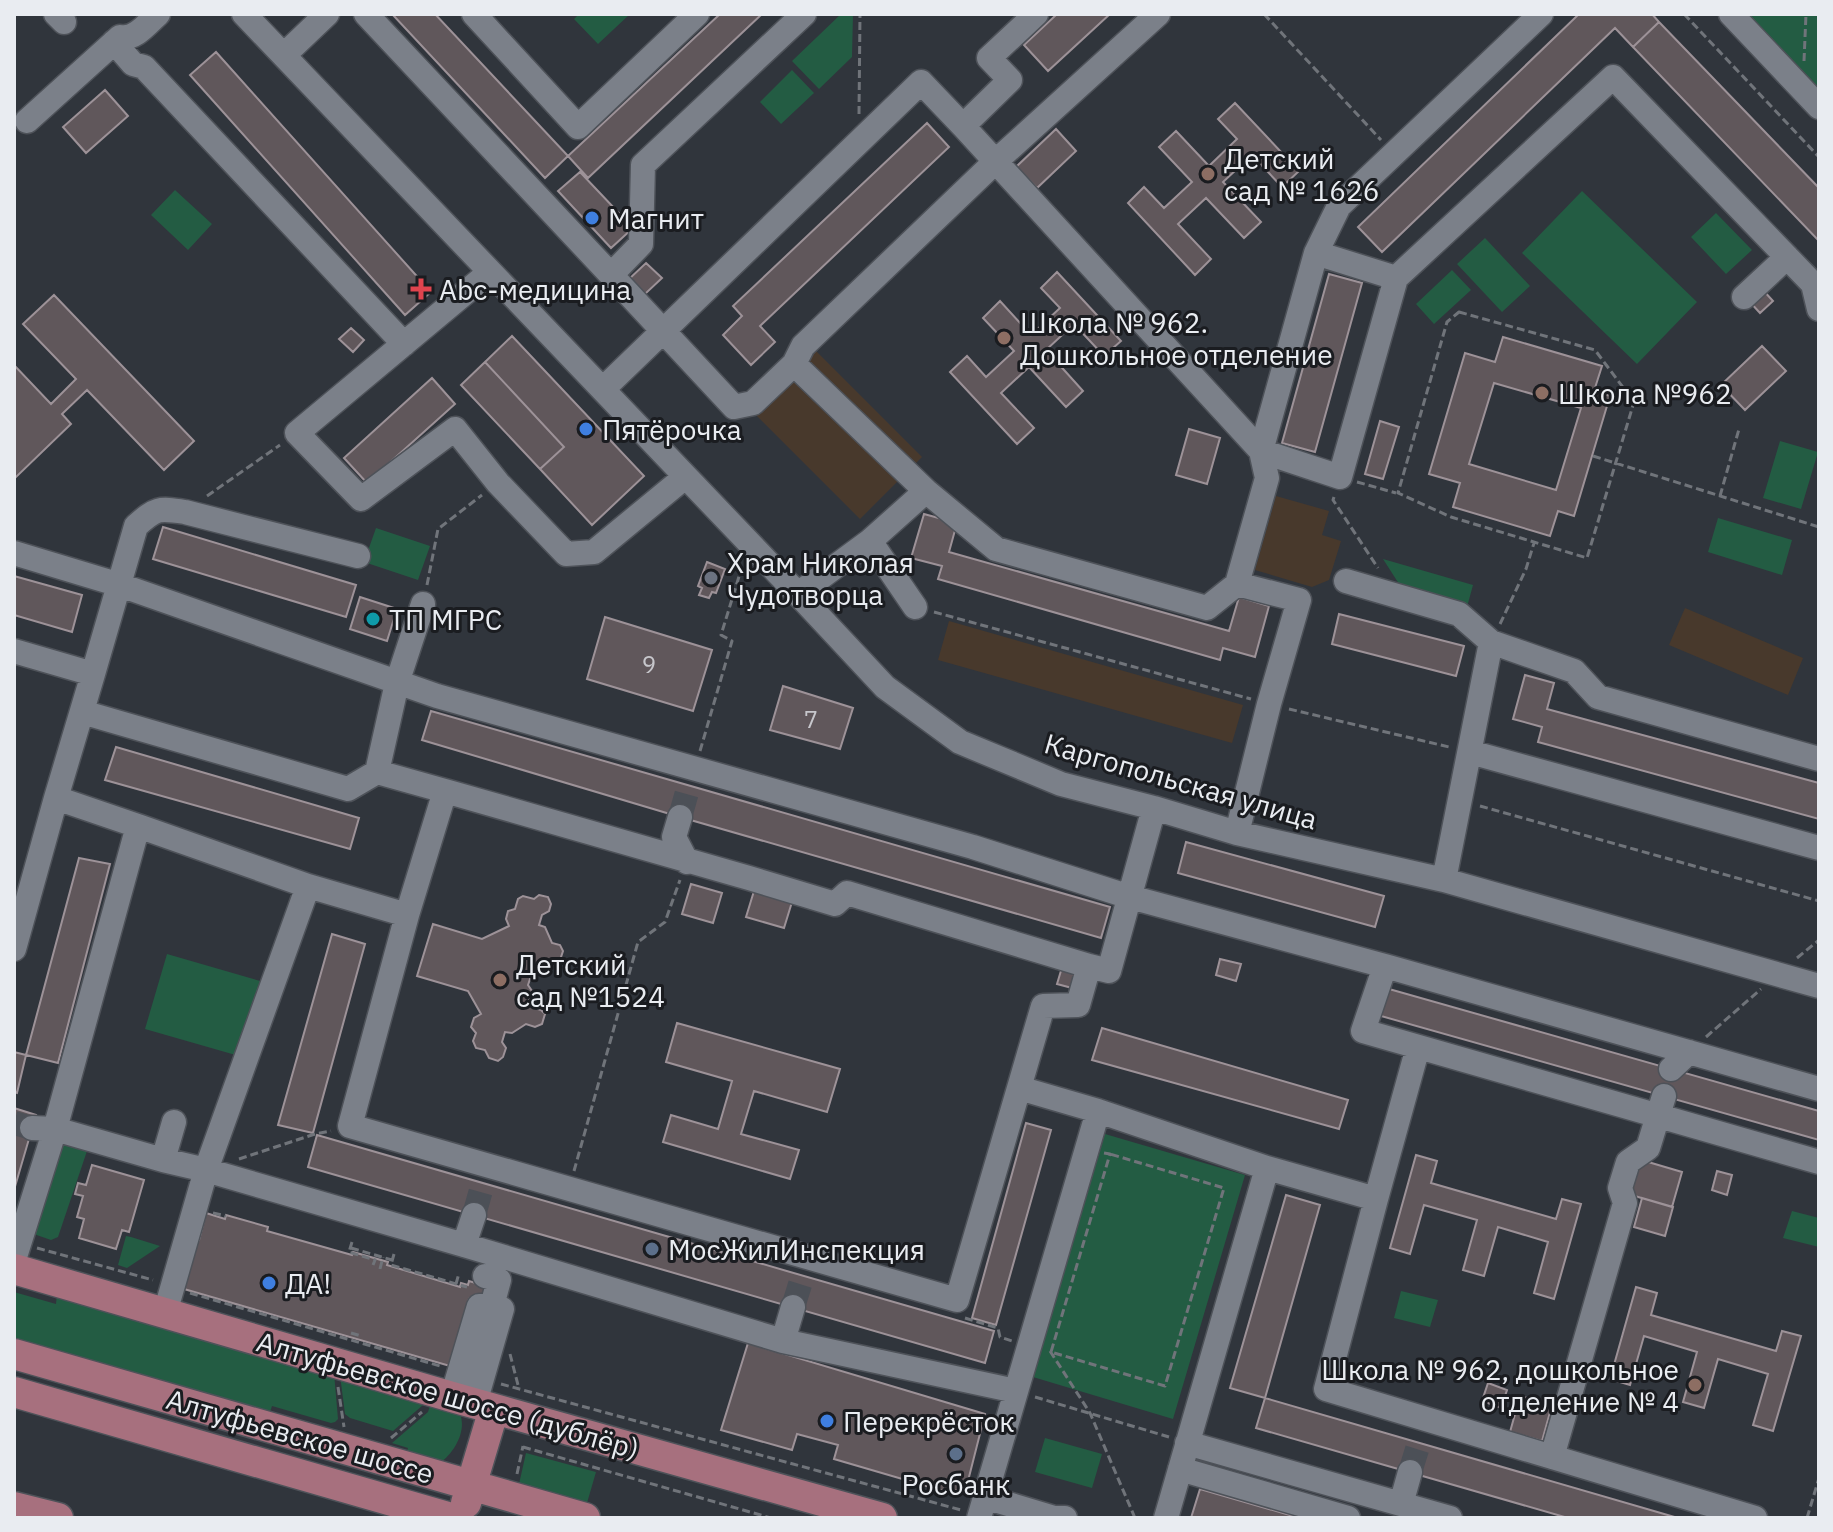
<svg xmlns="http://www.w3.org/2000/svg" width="1833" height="1532" font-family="'IBM Plex Sans',sans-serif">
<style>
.industrial{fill:#48392c}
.green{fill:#235c43}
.building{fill:#60575b;stroke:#9d9298;stroke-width:2;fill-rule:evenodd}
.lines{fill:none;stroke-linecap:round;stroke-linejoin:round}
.minor-tunnel{stroke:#4c5057;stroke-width:24;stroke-dasharray:24 12;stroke-linecap:butt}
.minor-casing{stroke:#4e5259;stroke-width:27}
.major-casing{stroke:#4e5259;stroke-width:33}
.path{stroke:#70747a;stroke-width:3;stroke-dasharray:8 4;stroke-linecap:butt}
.minor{stroke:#7b8089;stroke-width:24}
.major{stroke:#a7707e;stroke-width:30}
.education-dot{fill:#8d6e63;stroke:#1a1c20;stroke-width:3}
.shop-dot{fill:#3f7fe0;stroke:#1a1c20;stroke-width:3}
.health-dot{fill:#e0444e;stroke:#1a1c20;stroke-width:3}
.worship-dot{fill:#6b7280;stroke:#1a1c20;stroke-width:3}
.culture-dot{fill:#0f9aa8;stroke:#1a1c20;stroke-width:3}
.service-dot{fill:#5c6f8a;stroke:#1a1c20;stroke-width:3}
.labels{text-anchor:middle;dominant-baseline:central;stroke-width:6;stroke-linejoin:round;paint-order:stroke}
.number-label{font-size:24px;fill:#c7c7cc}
.poi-label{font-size:28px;fill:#e9ecf1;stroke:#1a1c20;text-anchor:start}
.street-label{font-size:28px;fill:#e9ecf1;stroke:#1a1c20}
</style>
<rect width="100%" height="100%" fill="#30353c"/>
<path class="industrial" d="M813,348l109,109 -62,62 -109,-109z
M1276,496l53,15 -7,24 19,6 -12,39 -17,7 -57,-17z
M1685,608l118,50 -15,37 -119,-50z
M949,621l294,84 -11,38 -294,-83z"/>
<path class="green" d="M579,14h51l-32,30 -24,-25z
M841,14h12l-1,43 -33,32 -27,-28z
M1748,14h71v74z
M792,70l22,23 -33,31 -21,-22z
M175,190l37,34 -24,26 -37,-35z
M1582,191l115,111 -60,62 -115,-111z
M1716,213l36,37 -26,24 -35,-37z
M1485,238l45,48 -28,26 -45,-48z
M1452,270l19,20 -37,34 -18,-20z
M1780,441l38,11 -17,57 -38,-11z
M1718,518l74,22 -10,35 -74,-23z
M376,528l54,18 -12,34 -54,-18z
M1383,559l90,26 -6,22 -66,-20z
M167,954l100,29 -21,75 -101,-29z
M1105,1134l140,41 -72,244 -140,-42z
M62,1143l25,8 -29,86 -7,3 -23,-8z
M1792,1211l27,7v29l-36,-9z
M126,1236l5,1 29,9 -33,22 -9,-3z
M1401,1291l37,9 -8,27 -36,-9z
M14,1292l42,12 1,-11 277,80 4,46 -3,3 -4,1 -59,-17 -4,12 -254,-73z
M340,1375l85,25 -2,5 -30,26 -43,-13 -5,-4z
M431,1402l29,12c7,17 -6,39 -20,49l-35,-5 3,-10 -16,-5 36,-31z
M1045,1438l57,16 -10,34 -57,-16z
M526,1453l70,19 -9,31 -68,-19z"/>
<path class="building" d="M392,14h43l133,142 -23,22z
M720,14h42l-174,164 -20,-22z
M1057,14h53l-62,57 -24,-26z
M1579,14h73l7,8 -26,25 -18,-19 -233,224 -24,-25z
M1659,22l160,166v53l-186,-194z
M216,52l215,240 -26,23 -215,-240z
M105,90l23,26 -42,37 -23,-26z
M1235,103l64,68 -17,16 -30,-32 -29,27 38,40 -17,16 -38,-40 -28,26 33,35 -16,16 -67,-72 16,-16 20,21 28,-26 -33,-35 17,-16 33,35 28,-27 -19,-20z
M927,123l22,24 -189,179 15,16 -24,23 -28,-30 19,-19 -9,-10z
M1056,129l20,22 -39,37 -21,-21z
M580,172l53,56 -22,20 -53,-57z
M646,263l16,15 -18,17 -16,-15z
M1057,272l64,69 -17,15 -30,-32 -28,26 37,41 -17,16 -37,-40 -28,26 33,35 -17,16 -67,-72 17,-16 19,21 28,-26 -31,-33 17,-17 31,34 29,-27 -19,-20z
M1329,274l33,9 -47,169 -33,-9z
M1762,289l11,12 -13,12 -11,-12z
M54,295l140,146 -30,29 -77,-80 -25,24 9,10 -57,55v-114l37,39 25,-25 -53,-55z
M351,328l13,12 -11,12 -14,-13z
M512,336l132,140 -52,49 -52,-56 24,-22 -79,-85z
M1503,337l99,29 -8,25 16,5 -36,120 -16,-5 -8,25 -97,-29 7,-24 -31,-9 36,-121 30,9zM1494,383l87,25 -25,82 -87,-26z
M1762,346l24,25 -41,39 -24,-25z
M485,362l79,85 -24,22 -79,-84z
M432,378l23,26 -88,79 -23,-25z
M1380,421l19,6 -16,52 -18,-5z
M1189,429l31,9 -13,46 -31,-9z
M924,514l33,9 -8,29 280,79 10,-34 30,9 -14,51 -32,-9 -3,12 -282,-81 4,-13 -31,-8z
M163,527l193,58 -10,32 -193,-58z
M707,562l18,7 -9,24 -4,-1 -3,6 -10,-3 3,-7 -4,-2z
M14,576l68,19 -10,37 -58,-17z
M360,597l37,12 -10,32 -37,-12z
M1339,614l125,32 -8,30 -124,-32z
M605,617l107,33 -19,61 -106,-32z
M1525,675l29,8 -7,26 272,74v36l-281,-77 4,-15 -29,-8z
M783,686l70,22 -13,41 -70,-19z
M431,711l679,196 -9,31 -421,-121 -258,-77z
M116,747l243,71 -9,31 -245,-69z
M1186,842l198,54 -9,31 -197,-54z
M79,858l31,6 -52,199 -32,-8z
M691,884l31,9 -9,30 -31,-9z
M754,891l38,11 -8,26 -38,-11z
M539,895l9,2 3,7 -2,7 -7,4 -3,10 6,2 7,16 8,2 3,6 -3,9 -5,3 -8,-3 -7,4 -3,10 -6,2 -3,9 4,6 -3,9 2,7 10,3 4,4 -3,10 -7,3 -9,-3 -14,9 -7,-1 -3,10 4,6 -3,9 -5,4 -9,-3 -4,-8 -9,-2 -3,-7 3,-8 -5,-6 3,-9 7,-4 -13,-23 -51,-15 16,-52 49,15 27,-13 -3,-7 2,-8 7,-2 3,-10 5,-3 11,3z
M332,934l33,10 -52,189 -35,-8z
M1220,959l21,5 -5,17 -20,-6z
M1063,964l15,4 -6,20 -15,-4z
M1382,987l437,124v29l-445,-126z
M677,1023l163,46 -13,43 -73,-21 -13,43 58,16 -9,29 -127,-37 8,-27 47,14 14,-48 -66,-19z
M1102,1028l246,72 -9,29 -247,-69z
M14,1052l12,3 -9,38 -3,-1z
M14,1108l22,7 -22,75z
M1026,1123l25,7 -55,195 -24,-7z
M317,1135l677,196 -9,32 -677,-196z
M1416,1155l21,6 -6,22 125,36 6,-20 19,5 -27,95 -20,-6 14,-51 -50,-15 -14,49 -21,-6 14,-50 -53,-15 -14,49 -20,-6z
M1638,1159l44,13 -10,35 -44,-13z
M92,1165l52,15 -15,52 -7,-2 -6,19 -37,-11 5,-19 -7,-2 6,-21 -8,-2 3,-11 8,2z
M1717,1171l15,4 -5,20 -15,-5z
M1286,1195l34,10 -55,193 -35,-10z
M1642,1198l31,9 -8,29 -31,-9z
M206,1213l19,6 1,-4 42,12 -1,4 85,24 1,-3 35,10 -1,3 73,22 1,-4 7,2 1,-4 20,6 -5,17 -15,-5 -19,67 -266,-77 12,-50 3,1z
M1636,1287l21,6 -6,22 125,36 6,-20 19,5 -28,95 -20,-6 15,-51 -50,-15 -14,49 -21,-6 14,-50 -53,-16 -14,49 -20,-6z
M748,1343l237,71 -16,63 -9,12 -10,4 -116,-34 4,-14 -41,-11 -5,16 -71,-20z
M1488,1383l19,7 -6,18 -19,-7z
M1520,1396l32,9 -10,36 -32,-9z
M1265,1398l413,120h-110l-312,-90z
M1200,1489l100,29h-109z"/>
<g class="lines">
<path class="minor-tunnel" d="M680,817l9,-32
M14,1123l18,5
M474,1215l9,-32
M793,1307l10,-32
M1410,1472l9,-29"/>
<defs>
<path id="minor" d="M56,14l8,8
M244,14l554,580 87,93 75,55 101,42 93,24 83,25 207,47 375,106
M366,14l245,261
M474,14l104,113 119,-113
M804,14l-161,151 -2,79 -30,31 123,132 19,-4 41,-39 9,-18 192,-184 163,-148
M1731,14l88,93
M114,42l19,22 11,3 260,277
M284,55l43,-41
M27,121l93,-84c15,3 27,-13 38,-23
M963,126l298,325 79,26 56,-199 217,-201 200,207 6,25
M1316,253l80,25
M490,272l-193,161 64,66 94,-70 43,54 68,71 28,-2 91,-75
M1744,297l43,-40
M794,364l132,127
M603,389l318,-307 42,44 47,-46 -21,-22 47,-44
M870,541l56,-50 70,58 211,59 30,-24
M14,553l106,32 317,111 536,151 157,50 255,69 -22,65 456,131
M1346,581l113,33 32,28 -47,238
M798,594l72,-53 45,66
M1491,642l83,29 24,26 221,62
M14,651l79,23 43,-148c20,-18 22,-18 49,-14l173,44
M82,712l266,77 29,-17 68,19 -38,124
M1470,752l349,96
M377,772l20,-89 26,-79
M445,791l304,87 86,26 12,-11 242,73
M56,798l37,-124
M680,817l-6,20 13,25
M138,826l170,60 -102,284 -41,143
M1237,833l32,-129 30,-104 -62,-16 30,-106 -6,-27 55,-198 23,-47 202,-192
M308,886l99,29 -57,211 607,174 62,-212
M14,949l42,-151 82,28 -83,303 -41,131
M1385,966l434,123
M1671,1069l18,-17
M1098,1111l-79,-23 24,-82 35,-1 11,-39 20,5 45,-163
M32,1128l23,1 108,31 43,10 258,75 319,96 233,50
M163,1160l11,-38
M1376,1199l42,-152
M464,1245l10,-30
M485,1276l14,4 -7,26
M783,1341l10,-34
M452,1397l27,-91h13l10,3 -27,94
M1187,1443l263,75
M1552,1457l73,-254 -5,-15 8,-26 20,-14 16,-52
M1180,1469l168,49
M985,1497l69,21h11
M1401,1504l9,-32
M979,1518l119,-407 169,57
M1166,1518l101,-350 109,31 -50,190 429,129"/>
<path id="major" d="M14,1269l438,128 430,121
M14,1354l571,164
M14,1392l437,126
M466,1503l28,-94
M14,1507l44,11"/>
</defs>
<use href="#minor" class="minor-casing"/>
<use href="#major" class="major-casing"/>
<path class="path" d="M1264,14l117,126
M1684,14l135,143
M1804,61l2,-47
M859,114l1,-100
M1459,312l136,38 39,52 -47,156 -136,-41 -53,-24 49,-171z
M1593,456l226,71
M1357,482l39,11
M207,496l73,-51
M1720,496l19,-67
M1334,497l-1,3 45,68
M427,585l11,-56 44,-34
M934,612l317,87
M1500,624l26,-55 8,-26
M1289,709l160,38
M700,751l32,-110 -11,-6 20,-65
M1480,806l339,95
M1797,958l22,-18
M1706,1037l55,-48
M1104,1153l6,1 -59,198 114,34 59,-198 -114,-34
M239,1159l76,-25 16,-3
M574,1171l64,-229 27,-20 15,-42
M213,1213l13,3
M352,1242l-3,10 26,8 -2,5
M37,1248l116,32
M351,1248l41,12
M394,1254l-3,11 76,22
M380,1269l3,-12
M456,1284l3,-11
M190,1293l250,73
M965,1318l33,10 2,9 12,4
M351,1333l10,3
M1050,1351l40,62 45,105
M510,1354l9,35
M501,1384l460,126
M338,1387l6,40
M1035,1397l134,40
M391,1438l31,-26
M523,1447l248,71
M517,1474l6,-28
M1807,1518l12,-40"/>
<use href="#minor" class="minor"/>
<use href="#major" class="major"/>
</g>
<g class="education-dot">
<circle cx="1208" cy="174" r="8"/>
<circle cx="1004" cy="338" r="8"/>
<circle cx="1542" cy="393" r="8"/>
<circle cx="500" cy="980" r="8"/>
<circle cx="1695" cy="1385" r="8"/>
</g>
<g class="shop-dot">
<circle cx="592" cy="218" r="8"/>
<circle cx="586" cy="429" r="8"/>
<circle cx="269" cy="1283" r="8"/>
<circle cx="827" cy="1421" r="8"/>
</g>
<path class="health-dot" d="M417 277h8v8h8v8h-8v8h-8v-8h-8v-8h8z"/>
<circle class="worship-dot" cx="711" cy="578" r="8"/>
<circle class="culture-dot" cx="373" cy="619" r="8"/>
<g class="service-dot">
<circle cx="652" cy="1249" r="8"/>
<circle cx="956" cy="1454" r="8"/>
</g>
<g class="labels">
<g class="number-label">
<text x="649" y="664">9</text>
<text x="811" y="719">7</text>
</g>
<g class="poi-label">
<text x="1224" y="158">Детский<tspan x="1224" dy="32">сад № 1626</tspan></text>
<text x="608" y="218">Магнит</text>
<text x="439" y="289">Abc-медицина</text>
<text x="1020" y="322">Школа № 962.<tspan x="1020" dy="32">Дошкольное отделение</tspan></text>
<text x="1558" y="393">Школа №962</text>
<text x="602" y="429">Пятёрочка</text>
<text x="727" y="562">Храм Николая<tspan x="727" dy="32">Чудотворца</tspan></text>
<text x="389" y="619">ТП МГРС</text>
<text x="516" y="964">Детский<tspan x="516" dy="32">сад №1524</tspan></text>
<text x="668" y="1249">МосЖилИнспекция</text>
<text x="285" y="1283">ДА!</text>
<text x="1679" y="1369" text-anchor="end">Школа № 962, дошкольное<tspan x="1679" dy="32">отделение № 4</tspan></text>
<text x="843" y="1421">Перекрёсток</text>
<text x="956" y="1484" text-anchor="middle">Росбанк</text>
</g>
<g class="street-label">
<text transform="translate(1181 781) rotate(16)">Каргопольская улица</text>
<text transform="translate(448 1395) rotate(16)">Алтуфьевское шоссе (дублёр)</text>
<text transform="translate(300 1436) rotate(16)">Алтуфьевское шоссе</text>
</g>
</g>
<rect width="1833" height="1532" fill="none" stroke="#e9ecf1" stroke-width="32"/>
</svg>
